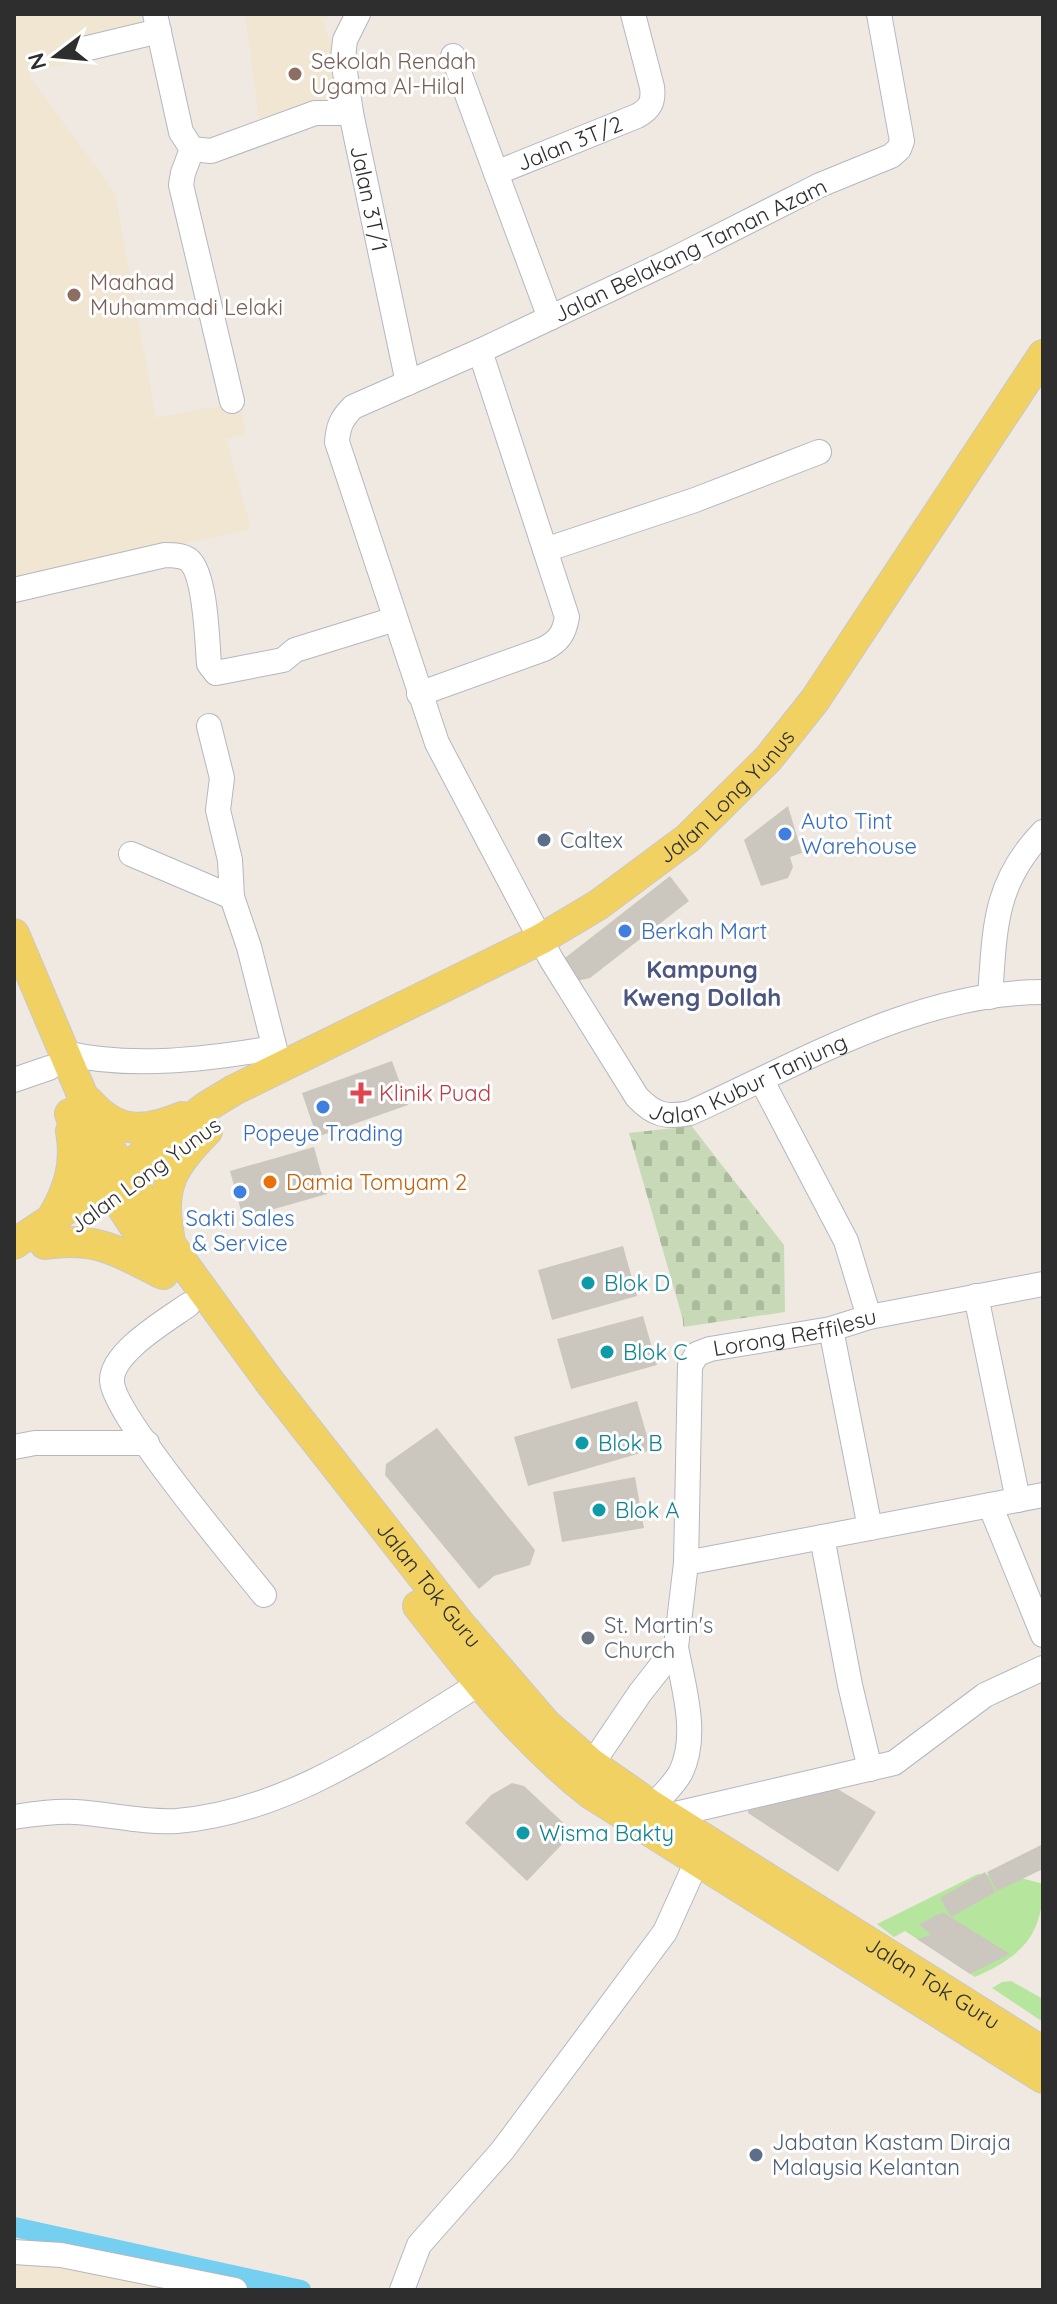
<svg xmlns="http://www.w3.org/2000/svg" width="1057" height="2304" font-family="Quicksand,sans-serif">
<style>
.education{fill:#f0e6d1}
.grass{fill:#b6e59e}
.cemetery{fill:url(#cemetery-stones)}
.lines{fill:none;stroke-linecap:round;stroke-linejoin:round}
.canal{stroke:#75cff0;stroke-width:20}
.building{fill:#cbc7bf}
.minor-casing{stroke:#b4b7c1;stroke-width:26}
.major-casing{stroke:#c9c9c9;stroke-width:32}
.minor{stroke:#fff;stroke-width:24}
.major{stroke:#f2d163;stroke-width:30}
.education-dot{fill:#8d6e63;stroke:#fff;stroke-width:3}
.shop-dot{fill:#3f7fe0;stroke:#fff;stroke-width:3}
.service-dot{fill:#5c6f8a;stroke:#fff;stroke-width:3}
.health-dot{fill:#e0444e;stroke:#fff;stroke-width:3}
.food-dot{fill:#e8710a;stroke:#fff;stroke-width:3}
.culture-dot{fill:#0f9aa8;stroke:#fff;stroke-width:3}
.worship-dot{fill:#6b7280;stroke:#fff;stroke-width:3}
.labels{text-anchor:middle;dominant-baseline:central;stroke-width:6;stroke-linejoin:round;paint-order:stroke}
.education-label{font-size:22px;fill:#785e54;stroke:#fff;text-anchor:start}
.street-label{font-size:22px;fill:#2e2e2e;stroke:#fff}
.shop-label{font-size:22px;fill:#366cbe;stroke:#fff;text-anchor:start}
.service-label{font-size:22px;fill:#4e5e75;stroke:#fff;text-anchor:start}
.health-label{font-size:22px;fill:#be3a42;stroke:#fff;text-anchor:start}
.food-label{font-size:22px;fill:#c56008;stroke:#fff;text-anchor:start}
.culture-label{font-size:22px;fill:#0d838f;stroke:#fff;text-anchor:start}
.worship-label{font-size:22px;fill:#5b616d;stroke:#fff;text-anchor:start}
.neighbourhood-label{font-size:24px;font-weight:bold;fill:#4d5680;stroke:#fff}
</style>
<defs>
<pattern id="cemetery-stones" width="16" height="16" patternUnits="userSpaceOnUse" patternTransform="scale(2)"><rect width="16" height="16" fill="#c8d9b8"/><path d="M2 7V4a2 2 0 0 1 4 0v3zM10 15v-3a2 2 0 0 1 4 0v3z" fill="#acbb9e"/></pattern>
</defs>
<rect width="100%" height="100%" fill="#efe9e1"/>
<path class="education" d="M14,14h126l2,11 -64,15 -2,21 -48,13 87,119 41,225 68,-13 14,-7 8,36 -20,5 25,90 -237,52z
M245,14h90l-13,6 14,36 3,35 -4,5 -76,23z
M14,2261l46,7 119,22h-165z"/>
<path class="grass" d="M978,1874l36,2 29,8c0,53 -23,73 -68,93l-70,-46 -11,6 -17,-13z
M1011,1981l32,18v23l-51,-34 10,-6z"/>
<path class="cemetery" d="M690,1124l94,121 1,67 -102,15v-7l-54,-187 45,-5z"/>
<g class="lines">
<path class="canal" d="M14,2227l287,63"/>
</g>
<path class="building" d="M788,806l14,47 -12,4 3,10 -5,11 -27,8 -17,-46z
M670,876l19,25 -99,77 -13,3 -16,-20z
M392,1061l16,44 -91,32 -15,-44z
M314,1147l13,47 -84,24 -13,-47z
M623,1246l14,50 -85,24 -14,-50z
M643,1316l14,49 -86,24 -14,-50z
M637,1401l14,49 -123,36 -14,-49z
M437,1428l98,122 -5,15 -36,11 -15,13 -94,-114 1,-11z
M635,1477l9,51 -82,14 -9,-50z
M512,1783l12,3 46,43 -1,8 -42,44 -62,-58 26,-28z
M831,1785l45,27 -38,60 -90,-59 1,-10z
M1043,1844v25l-46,22 -10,-19z
M985,1872l11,20 -45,25 -11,-19z
M943,1912l9,6 58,36 -40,20 -53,-35 14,-4 -12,-11z"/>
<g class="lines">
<defs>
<g id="minor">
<path d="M155,14l26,118 11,17 19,2 104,-38h36"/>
<path id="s1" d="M358,14l-13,26 -2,18 8,55 57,270"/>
<path id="s2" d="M879,14l23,127 -3,8 -8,7 -71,29 -152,77 -188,89 -127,56c-11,11 -15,19 -16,35l100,301 114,216 86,138c17,18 29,21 53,16 111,-50 228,-121 353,-121"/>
<path d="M84,49l75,-18"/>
<path d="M453,56l43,117"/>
<path d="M192,149l-9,24 -2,12 51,216"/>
<path id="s3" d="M550,318l-54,-145 141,-57c13,-7 17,-14 15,-29l-19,-73"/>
<path d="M545,550l150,-50 124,-48"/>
<path d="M14,590l151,-35c8,0 17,0 24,5 17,15 18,81 20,104l7,9 67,-13 12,-10 100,-31"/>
<path d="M419,694l125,-45c15,-8 20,-15 23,-32l-87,-266"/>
<path d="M209,726l13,52 -4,32 12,50 2,37 17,50 31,122"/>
<path d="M131,854l101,43"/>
<path d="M990,997c5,-67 3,-113 53,-165"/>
<path d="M65,1053c67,16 142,6 209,-5"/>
<path d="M14,1080l35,-12"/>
<path d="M762,1081l84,160 23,76"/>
<path d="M976,1296l42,204"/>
<path d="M188,1305c-21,15 -76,47 -76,75 -1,31 127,184 152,215"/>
<path d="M831,1329l39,199"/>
<path d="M14,1447l21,-4h112"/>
<path d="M990,1505l53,130"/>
<path d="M822,1537l28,148 20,84"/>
<path d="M686,1563l357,-68"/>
<path id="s4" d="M592,1764l48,-71 36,-46 10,-84 4,-197 7,-12 13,-5 121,-20 38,-12 174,-33"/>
<path d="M652,1806c10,-10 22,-21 29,-34 18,-38 2,-86 -5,-125"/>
<path d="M667,1816l227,-53 91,-68 58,-27"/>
<path d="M14,1817c20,-3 40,-6 61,-5 34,2 67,11 102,9 114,-10 207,-79 302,-137"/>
<path d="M14,2252l47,3 174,35"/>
<path d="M402,2290l17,-45 83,-94 163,-219 32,-71"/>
</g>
<g id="major">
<path id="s5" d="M14,934l67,158 22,46 80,125 86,118 190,242 87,101 46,40 60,42 391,246"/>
<path d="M89,1102c28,32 56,31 93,15"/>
<path d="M70,1114l19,43 73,111"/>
<path d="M52,1218c17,-28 25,-55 19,-87"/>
<path d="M169,1235c-10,-48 4,-70 38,-104"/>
<path id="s6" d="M14,1244l92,-61 100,-76 28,-17 307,-151 57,-34 90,-67 80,-79 47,-59 228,-345"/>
<path d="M45,1244c52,-8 74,8 118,30"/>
<path d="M418,1606c53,68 104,134 173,188l452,284"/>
</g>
</defs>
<use href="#minor" class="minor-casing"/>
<use href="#major" class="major-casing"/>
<use href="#minor" class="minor"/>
<use href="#major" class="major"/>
</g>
<g class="education-dot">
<circle cx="295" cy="74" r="8"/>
<circle cx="74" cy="295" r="8"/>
</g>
<g class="shop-dot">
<circle cx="785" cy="834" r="8"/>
<circle cx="625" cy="931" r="8"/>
<circle cx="323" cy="1107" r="8"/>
<circle cx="240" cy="1192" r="8"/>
</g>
<g class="service-dot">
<circle cx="544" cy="840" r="8"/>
<circle cx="756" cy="2155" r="8"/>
</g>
<path class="health-dot" d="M357 1081h8v8h8v8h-8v8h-8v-8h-8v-8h8z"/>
<circle class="food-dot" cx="270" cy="1182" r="8"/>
<g class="culture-dot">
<circle cx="588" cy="1283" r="8"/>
<circle cx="607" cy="1352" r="8"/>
<circle cx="582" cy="1443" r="8"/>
<circle cx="599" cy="1510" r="8"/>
<circle cx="523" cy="1833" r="8"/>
</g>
<circle class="worship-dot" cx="588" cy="1638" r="8"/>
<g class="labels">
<g class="education-label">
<text x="311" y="61">Sekolah Rendah<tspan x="311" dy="25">Ugama Al-Hilal</tspan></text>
<text x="90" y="282">Maahad<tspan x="90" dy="25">Muhammadi Lelaki</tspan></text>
</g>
<g class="street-label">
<text stroke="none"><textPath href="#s3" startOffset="234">Jalan 3T/2</textPath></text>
<text stroke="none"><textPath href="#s1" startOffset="190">Jalan 3T/1</textPath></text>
<text transform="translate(690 250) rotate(-26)">Jalan Belakang Taman Azam</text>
<text stroke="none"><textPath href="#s6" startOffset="846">Jalan Long Yunus</textPath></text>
<text stroke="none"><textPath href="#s2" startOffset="1630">Jalan Kubur Tanjung</textPath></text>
<text transform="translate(145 1175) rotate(-36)">Jalan Long Yunus</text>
<text stroke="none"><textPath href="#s4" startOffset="540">Lorong Reffilesu</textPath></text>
<text stroke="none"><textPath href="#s5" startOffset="776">Jalan Tok Guru</textPath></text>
<text stroke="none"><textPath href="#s5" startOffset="1424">Jalan Tok Guru</textPath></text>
</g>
<g class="shop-label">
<text x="801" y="821">Auto Tint<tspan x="801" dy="25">Warehouse</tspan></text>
<text x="641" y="931">Berkah Mart</text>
<text x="323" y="1133" text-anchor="middle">Popeye Trading</text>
<text x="240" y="1218" text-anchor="middle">Sakti Sales<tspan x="240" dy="25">&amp; Service</tspan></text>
</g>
<g class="service-label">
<text x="560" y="840">Caltex</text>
<text x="772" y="2142">Jabatan Kastam Diraja<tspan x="772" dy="25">Malaysia Kelantan</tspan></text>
</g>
<g class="health-label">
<text x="379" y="1093">Klinik Puad</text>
</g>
<g class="food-label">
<text x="286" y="1182">Damia Tomyam 2</text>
</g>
<g class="culture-label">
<text x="604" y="1283">Blok D</text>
<text x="623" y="1352">Blok C</text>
<text x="598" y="1443">Blok B</text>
<text x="615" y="1510">Blok A</text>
<text x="539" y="1833">Wisma Bakty</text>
</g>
<g class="worship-label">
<text x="604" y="1625">St. Martin's<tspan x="604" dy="25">Church</tspan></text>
</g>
<g class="neighbourhood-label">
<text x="702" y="969">Kampung<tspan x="702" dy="28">Kweng Dollah</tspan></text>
</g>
</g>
<rect width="1057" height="2304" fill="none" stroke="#2e2e2e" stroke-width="32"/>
<g transform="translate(56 56) rotate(254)" stroke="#ffffff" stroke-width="6" paint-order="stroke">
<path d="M0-6L14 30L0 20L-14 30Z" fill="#2e2e2e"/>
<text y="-12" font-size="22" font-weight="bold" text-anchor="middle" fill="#2e2e2e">N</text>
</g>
</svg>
